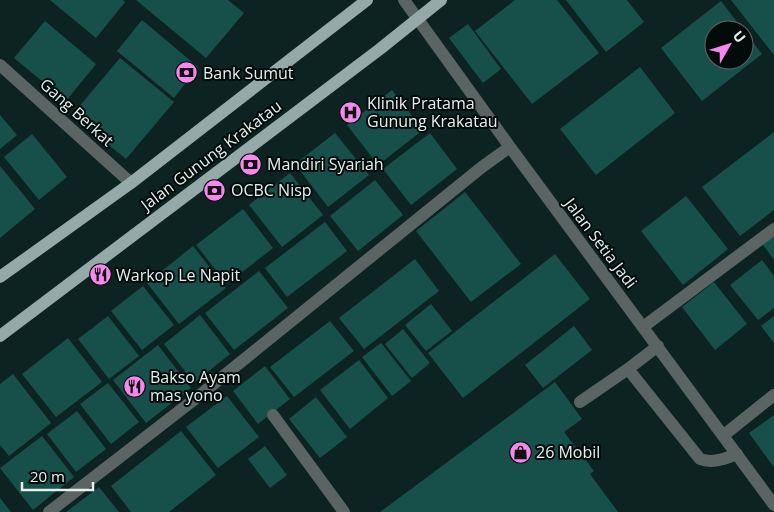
<svg xmlns="http://www.w3.org/2000/svg" width="774" height="512" font-family="'Open Sans',sans-serif">
<style>
.building{fill:#17504b}
.lines{fill:none;stroke-linecap:round;stroke-linejoin:round}
.minor{stroke:#5a6463;stroke-width:12}
.major{stroke:#95aaa8;stroke-width:12}
.labels{text-anchor:middle;dominant-baseline:central;stroke-width:4;stroke-linejoin:round;paint-order:stroke}
.poi-label{font-size:16px;fill:#e4f1ef;stroke:#030b0a;text-anchor:start}
.street-label{font-size:16px;fill:#e4f1ef;stroke:#030b0a}
</style>
<rect width="100%" height="100%" fill="#0d2321"/>
<path class="building" d="M50,0h73l2,2 -29,36z
M136,0h92l16,13 -38,45z
M515,0h42l42,53 -67,51 -57,-73z
M566,0h61l17,22 -38,30z
M731,0h43v55z
M721,1l22,29h-29v30h30v-29l18,23 -60,47 -41,-53z
M142,20l56,47 -24,31 -57,-47z
M45,21l51,43 -30,37 -52,-43z
M468,24l33,45 -18,14 -34,-45z
M120,58l54,44 -48,57 -54,-44z
M640,67l35,46 -79,62 -36,-46z
M392,90l31,40 -45,35 -31,-40z
M0,115l17,20 -17,14z
M774,132v78l-34,26 -38,-49z
M335,133l34,42 -41,32 -33,-43z
M430,133l27,36 -46,36 -28,-36z
M32,134l35,43 -28,23 -35,-43z
M0,166l35,43 -35,29z
M290,173l33,42 -41,32 -33,-42z
M375,180l28,35 -45,36 -28,-35z
M465,192l56,72 -50,38 -55,-71z
M686,196l42,53 -45,36 -42,-54z
M243,209l30,39 -46,36 -31,-39z
M325,222l22,29 -60,46 -22,-29z
M774,232v28l-13,-18z
M193,246l33,42 -47,36 -32,-41z
M555,254l35,45 -127,99 -35,-45z
M415,259l24,32 -75,58 -25,-31z
M762,260l12,16v32l-16,12 -28,-35z
M259,271l29,37 -54,42 -29,-37z
M714,282l33,42 -32,26 -33,-43z
M143,286l31,39 -32,25 -31,-39z
M431,304l21,27 -26,20 -21,-26z
M200,315l30,39 -36,29 -30,-39z
M108,316l31,40 -30,23 -31,-40z
M774,316v27l-13,-17z
M330,321l24,30 -60,46 -24,-30z
M574,326l18,24 -49,38 -18,-23z
M403,329l27,34 -18,15 -27,-34z
M68,338l34,44 -46,35 -34,-43z
M381,343l30,38 -19,15 -30,-39z
M158,345l33,43 -45,35 -33,-43z
M359,360l29,38 -38,31 -30,-39z
M265,366l25,33 -32,25 -25,-33z
M13,374l38,49 -42,33 -9,-11v-61z
M555,382l27,37 -18,13 30,39 -4,3 28,38h-238z
M108,383l31,39 -28,22 -31,-40z
M227,396l32,41 -41,31 -32,-41z
M316,397l31,40 -27,21 -31,-39z
M77,411l29,38 -30,23 -29,-38z
M774,415v50l-1,1 -24,-33z
M181,431l35,44 -47,37h-38l-20,-26z
M42,436l32,41 -41,33 -33,-42z
M265,446l22,29 -17,13 -22,-29z
M99,487l20,25h-53z
M0,498l11,14h-11z"/>
<g class="lines">
<path class="minor" d="M404,0l106,147 264,358
M0,65l131,118
M643,327l131,-98
M658,346l-30,23 72,90c13,5 26,-1 37,-5
M580,402l48,-33
M273,415l71,97
M724,435l50,-40
M49,512l151,-117 282,-228 28,-20"/>
<path class="major" d="M0,277l131,-94 236,-183
M0,336l380,-287 61,-49"/>
</g>
<defs>
<symbol id="bank-disc" viewBox="-11 -11 22 22"><circle r="9.5" fill="#f688ed" stroke="#030b0a"/><path d="M-6-4H6V4H-6ZM0-2.3a2.3 2.3 0 1 0 0 4.6a2.3 2.3 0 1 0 0-4.6Z" fill="#111"/></symbol>
<symbol id="hospital-disc" viewBox="-11 -11 22 22"><circle r="9.5" fill="#f688ed" stroke="#030b0a"/><path d="M-5-5h3v3.5h4V-5h3V5h-3V1.5h-4V5h-3Z" fill="#111"/></symbol>
<symbol id="restaurant-disc" viewBox="-11 -11 22 22"><circle r="9.5" fill="#f688ed" stroke="#030b0a"/><path d="M-5-6h1v4h1v-4h1v4h1v-4h1v5L-1.5 .5V6h-2V.5L-5-1ZM5-6V6H3V1.5H1.5Q1.5-4 5-6Z" fill="#111"/></symbol>
<symbol id="shop-disc" viewBox="-11 -11 22 22"><circle r="9.5" fill="#f688ed" stroke="#030b0a"/><path d="M-5-2.5h2.3a2.7 3.5 0 0 1 5.4 0H5L5.5 6h-11ZM-1.5-2.5h3a1.5 2.3 0 0 0-3 0Z" fill="#111"/></symbol>
</defs>
<g fill-rule="evenodd">
<use href="#bank-disc" x="174" y="60" width="25" height="25"/>
<use href="#hospital-disc" x="338" y="100" width="25" height="25"/>
<use href="#bank-disc" x="238" y="152" width="25" height="25"/>
<use href="#bank-disc" x="202" y="178" width="25" height="25"/>
<use href="#restaurant-disc" x="88" y="262" width="25" height="25"/>
<use href="#restaurant-disc" x="122" y="374" width="25" height="25"/>
<use href="#shop-disc" x="508" y="440" width="25" height="25"/>
</g>
<g class="labels">
<g class="poi-label">
<text x="203" y="73">Bank Sumut</text>
<text x="367" y="103">Klinik Pratama<tspan x="367" dy="18">Gunung Krakatau</tspan></text>
<text x="267" y="164">Mandiri Syariah</text>
<text x="231" y="190">OCBC Nisp</text>
<text x="116" y="275">Warkop Le Napit</text>
<text x="150" y="377">Bakso Ayam<tspan x="150" dy="18">mas yono</tspan></text>
<text x="536" y="452">26 Mobil</text>
</g>
<g class="street-label">
<text transform="translate(77 112) rotate(42)">Gang Berkat</text>
<text transform="translate(211 155) rotate(-37)">Jalan Gunung Krakatau</text>
<text transform="translate(601 243) rotate(53)">Jalan Setia Jadi</text>
</g>
</g>
<g transform="translate(729 45) rotate(51)"><circle r="24" fill="#030b0a" stroke="#5d6766"/>
<path d="M0-4L9 19L0 12L-9 19Z" fill="#f688ed"/>
<text y="-8" font-size="14" font-weight="bold" text-anchor="middle" fill="#e4f1ef">U</text>
</g>
<path d="M22 482v8h71v-8" fill="none" stroke="#e4f1ef" stroke-width="2.5"/>
<text x="30" y="482" font-size="15" fill="#e4f1ef" stroke="#030b0a" stroke-width="4" paint-order="stroke">20 m</text>
</svg>
